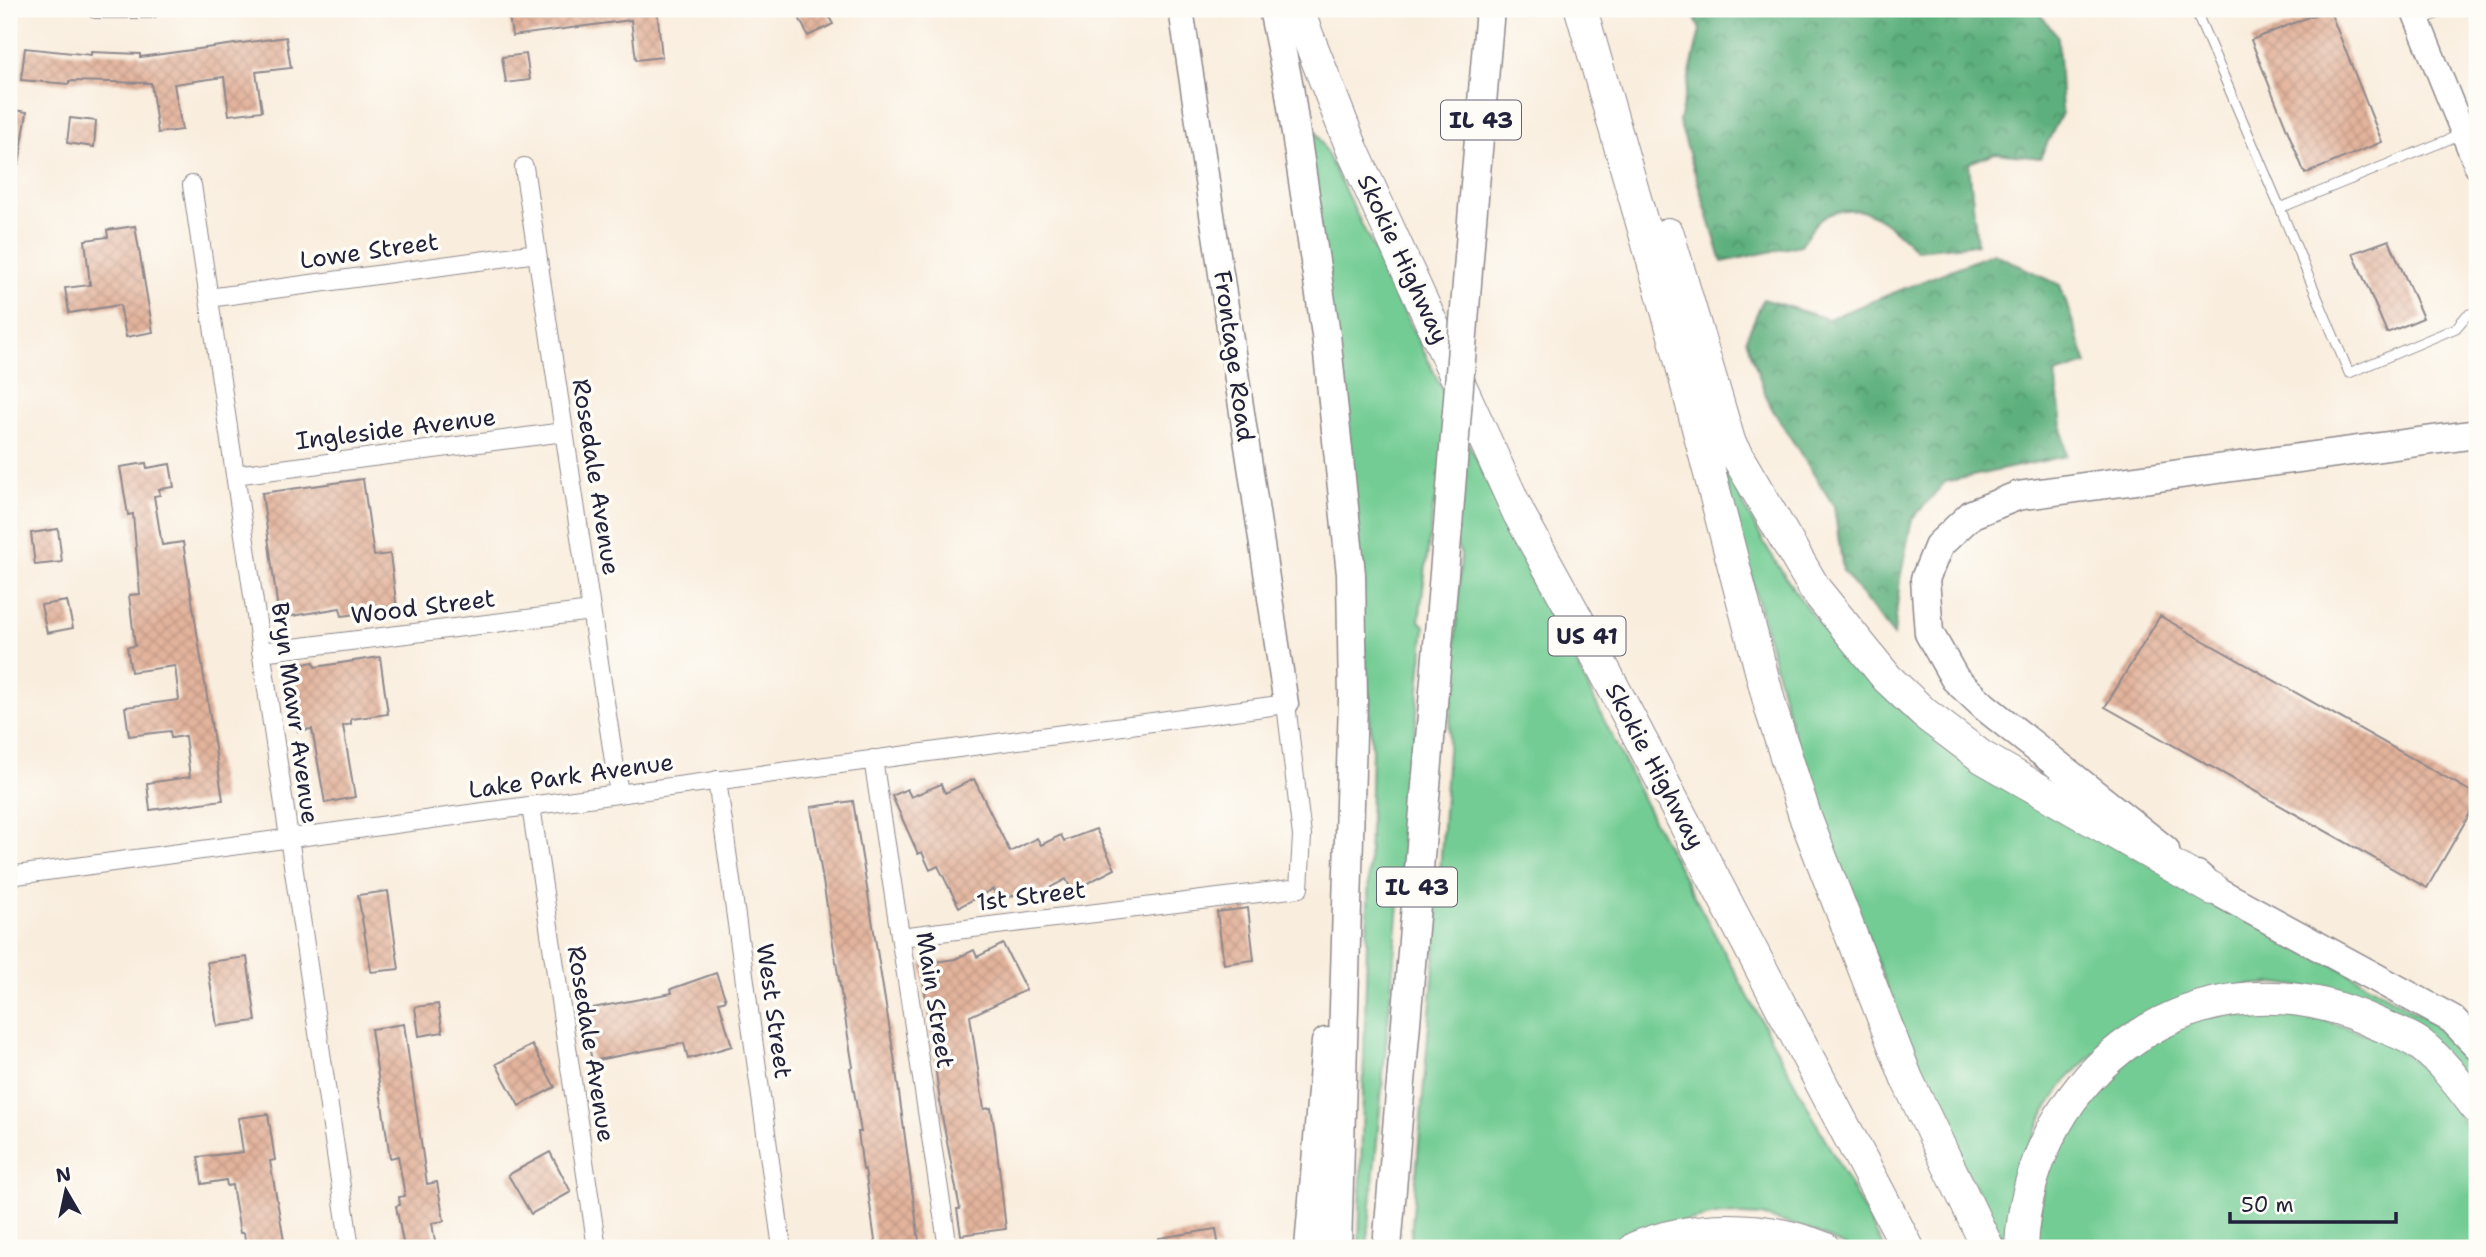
<svg xmlns="http://www.w3.org/2000/svg" width="2486" height="1257" font-family="'Shantell Sans',sans-serif">
<style>
.green{fill:#72cc93;stroke:#4a7767;stroke-width:2}
.forest{fill:url(#forest-crowns);stroke:#40695c;stroke-width:2}
.building{fill:url(#building-cross-hatch)}
.lines{fill:none;stroke-linecap:round;stroke-linejoin:round}
.lane-casing{stroke:#8e888c;stroke-width:11}
.street-casing{stroke:#8e888c;stroke-width:20}
.secondary-casing{stroke:#8e888c;stroke-width:27}
.primary-casing{stroke:#8e888c;stroke-width:31}
.highway-casing{stroke:#8e888c;stroke-width:34}
.lane{stroke:#fff;stroke-width:9}
.street{stroke:#fff;stroke-width:18}
.secondary{stroke:#fff;stroke-width:24}
.primary{stroke:#fff;stroke-width:28}
.highway{stroke:#fff;stroke-width:32}
.primary-bridge-casing{stroke:#8e888c;stroke-width:31;stroke-linecap:butt}
.primary-bridge{stroke:#fff;stroke-width:28}
.labels{text-anchor:middle;dominant-baseline:central;stroke-width:7;stroke-linejoin:round;paint-order:stroke}
.shield{fill:#fdfcf7;stroke:#646373;stroke-width:2}
.shield-label{font-size:23px;font-weight:bold;fill:#22223b}
.street-label{font-size:24px;fill:#22223b;stroke:#fdfcf7}
</style>
<defs>
<pattern id="forest-crowns" width="20" height="18" patternUnits="userSpaceOnUse" patternTransform="scale(1.75)"><rect width="20" height="18" fill="#5db07d"/><path d="M2 6a3 3 0 1 1 6 0M12 15a3 3 0 1 1 6 0" fill="none" stroke="#4c8f68"/></pattern>
<pattern id="building-cross-hatch" width="8" height="8" patternUnits="userSpaceOnUse" patternTransform="scale(1.75)"><rect width="8" height="8" fill="#e3b49c"/><path d="M0 0l8 8M0 8l8-8" fill="none" stroke="#c29a87"/></pattern>
</defs>
<rect width="100%" height="100%" fill="#fdfcf7"/>
<filter id="ink" filterUnits="userSpaceOnUse"><feTurbulence type="fractalNoise" baseFrequency=".0143" numOctaves="2"/><feDisplacementMap in="SourceGraphic" scale="14" xChannelSelector="R" yChannelSelector="G"/><feConvolveMatrix kernelMatrix="1 2 1 2 8 2 1 2 1" color-interpolation-filters="sRGB"/></filter>
<filter id="wash" filterUnits="userSpaceOnUse"><feTurbulence type="fractalNoise" baseFrequency=".00686" numOctaves="4" result="noise"/><feDisplacementMap in="SourceGraphic" scale="28" xChannelSelector="R" yChannelSelector="G"/><feGaussianBlur stdDeviation="1.57" result="paint"/><feColorMatrix in="noise" values="0 0 0 0 0 0 0 0 0 0 0 0 0 0 0 0 0 1.4 0 .05"/><feComposite in="paint" operator="in"/></filter>
<g filter="url(#wash)">
<rect width="100%" height="100%" fill="#f9eddd"/>
<path class="green" d="M1312,123l340,695 232,430h-35l-44,-20 -44,-12 -40,-2 -75,16 -43,18h-193l23,-270 28,-424 -27,-52 -15,119 6,5 -58,622h-8l13,-498 -6,-86 -56,-505z
M1688,341c12,39 20,80 35,117 28,72 75,145 127,203 17,19 39,37 58,55l526,307 43,44v31l-162,-109 -39,-6 -38,3 -120,46 -49,45 -24,34 -22,50 -15,82 -3,-1 -68,-124 -135,-352z
M2282,1007l98,31 30,19 36,36 31,51v104h-442l11,-84 56,-91 85,-53z"/>
<path class="forest" d="M1691,9h345l22,28 4,76 -22,45 -45,-5 -26,10 8,81 -61,6c-27,-26 -56,-56 -95,-31 -8,6 -15,19 -20,26l-79,17 -43,-141 21,-91z
M1993,253l67,32 27,79 -32,10 11,82 -121,26 -33,37 -12,60 -6,57 -51,-65 -9,-65 -65,-102 -23,-65 17,-40 65,20z"/>
<g id="blocks">
<path class="building" d="M508,9h149l5,48 -26,3 -5,-40 -119,16z
M795,9h30l8,15 -25,12z
M2329,9l53,133 -77,32 -54,-134z
M286,37l5,31 -35,4 6,39 -33,4 -5,-38 -50,7 8,46 -24,3 -7,-50 -82,-2v3l-48,-4 4,-32 66,7v-3l49,2v3z
M526,54l4,26 -24,3 -4,-26z
M9,109l18,3 -8,52h-10z
M70,118l26,3 -2,26 -27,-4z
M135,226l18,106 -27,5 -6,-32 -51,8 -4,-25 25,-3 -5,-45 23,-3 -1,-7z
M2389,240l34,78 -36,15 -34,-80z
M146,463l1,5 23,-4 4,23 -15,2 1,6 -6,1 8,49 21,-3 40,258 -73,10 -3,-27 43,-6 -5,-41 -14,2 -1,-7 -41,5 -4,-29 54,-7 -4,-34 -44,6 -4,-25 8,-1 -6,-51 11,-1 -7,-80 -5,1 -8,-48z
M363,479l11,77 16,-2 7,55 -55,7 -2,-8 -48,8 -1,-9 -13,3 -16,-117z
M58,529l4,33 -27,3 -4,-32z
M67,601l6,27 -26,5 -6,-28z
M2160,616l317,179v6l-50,87 -322,-181z
M380,657l8,57 -37,5v5l-8,2 12,71 -30,6 -13,-74 -14,2 -11,-64 27,-5 1,5z
M974,779l36,73 27,-14 4,7 20,-10 3,6 32,-12 19,40 -43,22 -6,-12 -26,14 -4,-7 -36,15 -7,-12 -34,18 -21,-41 -8,4 -8,-18 -4,2 -26,-58 15,-7 4,8 30,-13 4,9z
M853,801l41,255 25,185 -43,7 -11,-79 -2,1 -5,-38h3l-11,-64 3,-1 -42,-260z
M388,891l11,78 -28,3 -13,-77z
M1248,908l6,52 -30,4 -7,-52z
M1003,944l23,46 -56,26 14,93 7,-1 4,24 11,97 -45,6 -4,-26h3l-18,-93 -21,-152 34,-5 19,-9 3,7z
M247,957l9,64 -39,5 -10,-64z
M716,973l10,27 -7,2 13,44 -44,13 -4,-16 -92,18 -10,-51 90,-17 -1,-4z
M438,1004l5,28 -24,4 -4,-29z
M404,1024l23,160 10,-2 7,39 -12,2 4,25h-32l-8,-42 4,-1 -1,-8 6,-1 -7,-40 -8,2 -19,-129z
M532,1045l23,42 -36,19 -23,-42z
M268,1114l7,46 -5,1 15,85 -39,2 -2,-15h-4l-8,-48 -5,1 -1,-6 -24,4 -4,-27 45,-5 -5,-34z
M550,1152l21,40 -40,22 -23,-39z
M1216,1229l3,19h-59l-1,-10z"/>
</g>
</g>
<g filter="url(#ink)">
<use href="#blocks" fill-opacity="0" stroke="#8e888c" stroke-width="2"/>
<g class="lines">
<defs>
<path id="lane" d="M2195,9l85,199 182,-74
M2420,21l28,-12
M2280,208l69,165 107,-45 11,-13 10,-4"/>
<path id="street" d="M95,9h56
M524,167l95,627
M192,185l158,1063
M209,298l328,-45
M235,475l329,-43
M261,652l330,-41
M873,759l75,489
M717,780l65,468
M531,806l66,442
M9,876l1277,-172 16,132 -3,52 -399,49"/>
<path id="secondary" d="M1181,9l105,695
M2413,9l64,158"/>
<path id="primary" d="M1273,9l16,78 37,248 25,239 2,126 -16,548
M1471,232l19,-223
M2165,850l-180,-143 -30,-28 -26,-46 -4,-54 14,-34 33,-31 45,-18 460,-62
M2197,875l16,14 239,130 25,26
M1309,1248l17,-206
M1387,1248l61,-722"/>
<path id="highway" d="M1297,9l56,142 166,363 62,112 327,622
M1581,9l91,319 99,381 35,110 101,260 81,169
M1668,234l62,210 85,145 72,89 38,36 57,43 231,132
M1635,1248c58,-24 130,-24 189,0
M2021,1248c7,-181 182,-305 352,-226 15,7 35,13 48,23 22,17 39,41 56,63"/>
</defs>
<use href="#lane" class="lane-casing"/>
<use href="#street" class="street-casing"/>
<use href="#secondary" class="secondary-casing"/>
<use href="#primary" class="primary-casing"/>
<use href="#highway" class="highway-casing"/>
<use href="#lane" class="lane"/>
<use href="#street" class="street"/>
<use href="#secondary" class="secondary"/>
<use href="#primary" class="primary"/>
<use href="#highway" class="highway"/>
<defs>
<path id="primary-bridge" d="M1448,526l23,-294"/>
</defs>
<use href="#primary-bridge" class="primary-bridge-casing"/>
<use href="#primary-bridge" class="primary-bridge"/>
</g>
</g>
<g class="labels">
<g class="shield">
<rect x="1441" y="100.5" width="80" height="39" rx="5"/>
<rect x="1548.5" y="616.5" width="77" height="39" rx="5"/>
<rect x="1377" y="867.5" width="80" height="39" rx="5"/>
</g>
<g class="shield-label">
<text x="1481" y="120">IL 43</text>
<text x="1587" y="636">US 41</text>
<text x="1417" y="887">IL 43</text>
</g>
<g class="street-label">
<text transform="translate(369 251) rotate(-8)">Lowe Street</text>
<text transform="translate(1403 259) rotate(65)">Skokie Highway</text>
<text transform="translate(1234 356) rotate(82)">Frontage Road</text>
<text transform="translate(396 429) rotate(-7)">Ingleside Avenue</text>
<text transform="translate(596 477) rotate(81)">Rosedale Avenue</text>
<text transform="translate(423 607) rotate(-7)">Wood Street</text>
<text transform="translate(295 713) rotate(82)">Bryn Mawr Avenue</text>
<text transform="translate(1655 766) rotate(62)">Skokie Highway</text>
<text transform="translate(571 776) rotate(-8)">Lake Park Avenue</text>
<text transform="translate(1031 896) rotate(-7)">1st Street</text>
<text transform="translate(935 1000) rotate(81)">Main Street</text>
<text transform="translate(774 1011) rotate(82)">West Street</text>
<text transform="translate(591 1044) rotate(81)">Rosedale Avenue</text>
</g>
</g>
<rect width="2486" height="1257" fill="none" stroke="#fdfcf7" stroke-width="35"/>
<g transform="translate(66 1191) rotate(351)" stroke="#fdfcf7" stroke-width="5" paint-order="stroke">
<path d="M0-5L12 26L0 18L-12 26Z" fill="#22223b"/>
<text y="-10" font-size="19" font-weight="bold" text-anchor="middle" fill="#22223b">N</text>
</g>
<path d="M2230 1212v10h166v-10" fill="none" stroke="#22223b" stroke-width="3.5"/>
<text x="2241" y="1212" font-size="21" fill="#22223b" stroke="#fdfcf7" stroke-width="5" paint-order="stroke">50 m</text>
</svg>
